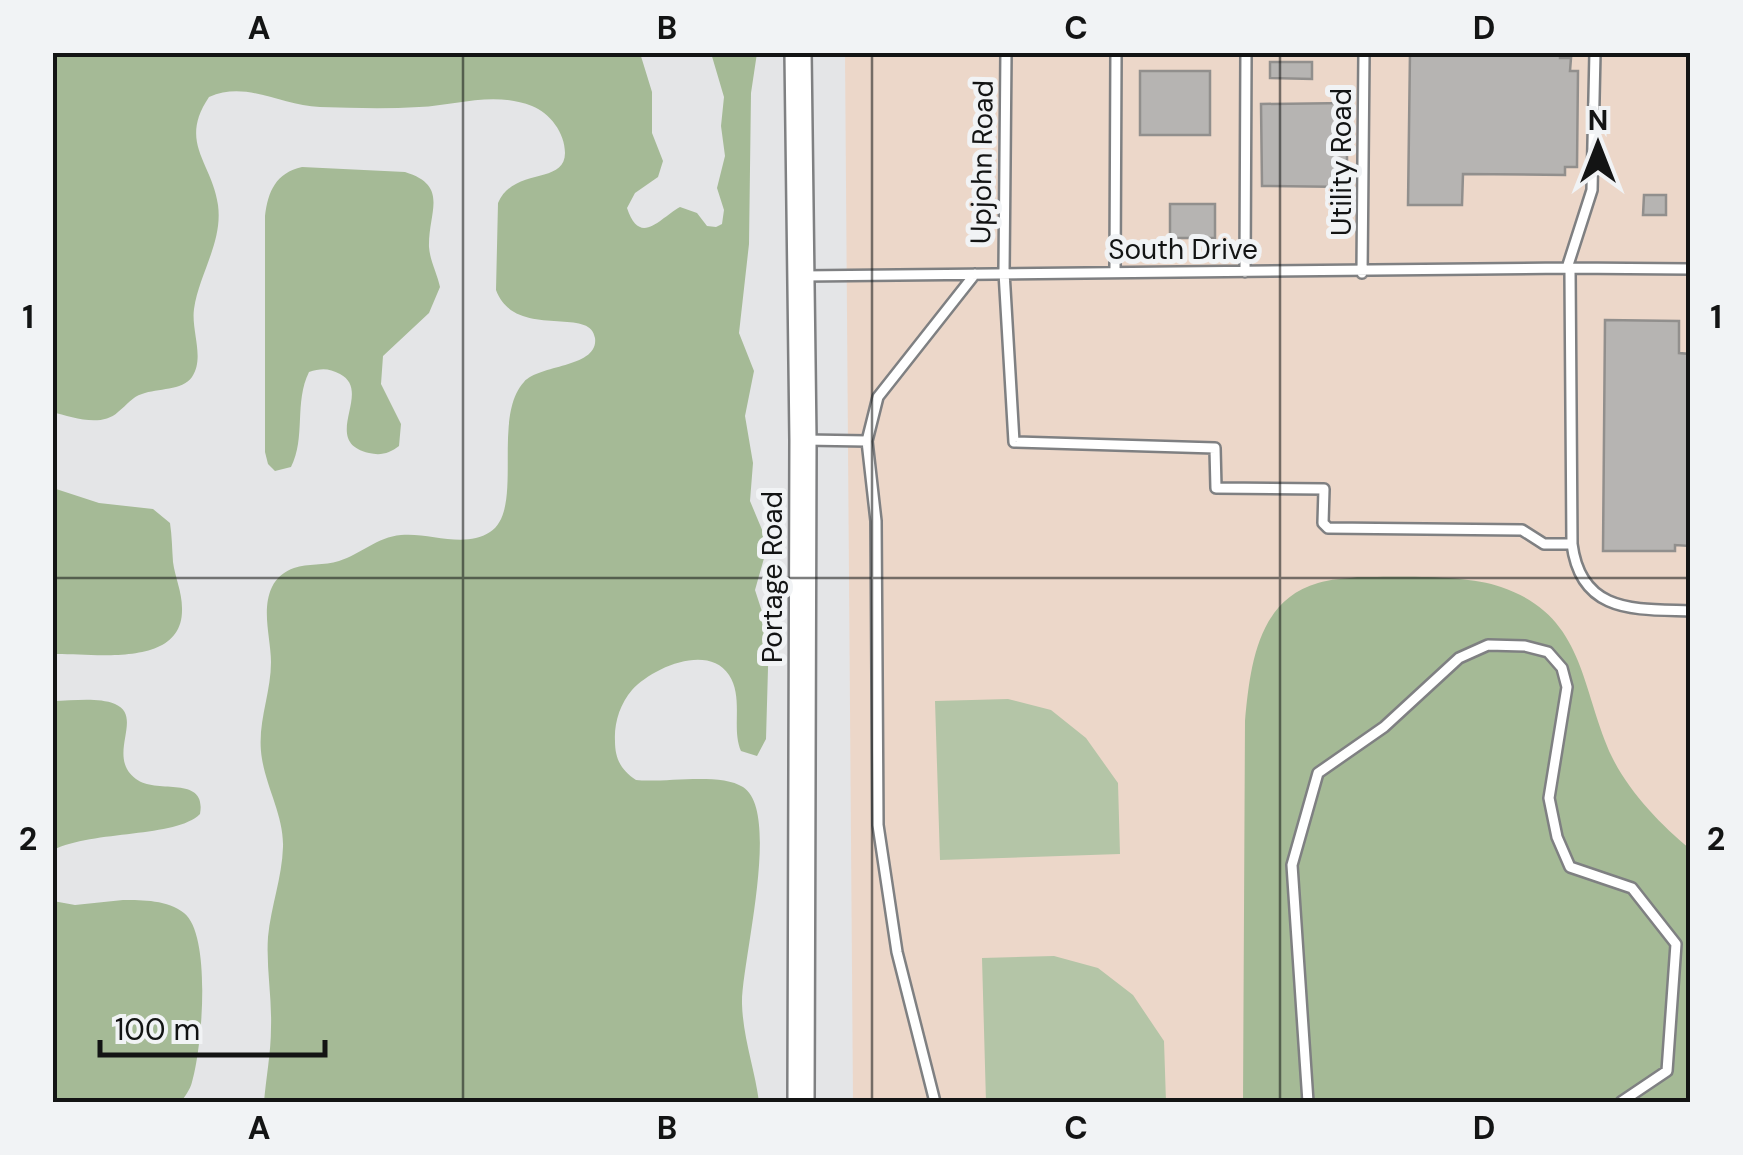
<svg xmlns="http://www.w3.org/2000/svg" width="1743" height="1155" font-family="'DM Sans',sans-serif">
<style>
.industrial{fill:#ecd7c9}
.green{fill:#b4c5a7}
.forest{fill:#a5ba96}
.building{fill:#b6b4b2;stroke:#918f8d;stroke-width:2.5}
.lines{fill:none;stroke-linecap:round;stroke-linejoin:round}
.lane-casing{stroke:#7f8082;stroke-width:14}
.secondary-casing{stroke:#7f8082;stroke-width:30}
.lane{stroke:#fff;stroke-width:9}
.secondary{stroke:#fff;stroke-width:25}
.grid{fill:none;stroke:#131414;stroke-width:2.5;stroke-opacity:0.55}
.labels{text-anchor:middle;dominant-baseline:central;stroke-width:10;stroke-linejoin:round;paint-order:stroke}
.street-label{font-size:28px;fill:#131414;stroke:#f1f3f5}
.neatline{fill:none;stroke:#131414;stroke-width:4}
.grid-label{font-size:32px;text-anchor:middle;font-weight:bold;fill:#131414}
</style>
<rect width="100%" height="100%" fill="#e4e5e7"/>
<path class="industrial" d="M845,53h845v1049h-837z"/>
<path class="green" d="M1008,699l43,11 35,28 32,45 2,71 -180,6 -5,-159z
M1054,956l44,12 35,27 31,46 2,61h-180l-4,-144z"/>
<path class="forest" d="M52,53h588l12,39v41l11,28 -5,16 -23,16 -8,15c13,40 34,9 53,-1l17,6 10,13 9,1 6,-3 2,-14 -7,-22 8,-32 -4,-30 3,-29 -13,-44h46l-6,40 -2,151 -10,89 15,38 -9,45 8,47 -3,38 18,43 -13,46 14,43 -3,106 -9,17 -16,-5c-10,-23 3,-53 -12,-76 -21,-32 -77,-7 -97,15 -12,14 -18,33 -17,51 0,18 6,29 21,39 28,3 84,-8 107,7 39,25 -2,177 -1,217 1,34 13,66 17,98h-495c2,-25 7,-49 7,-75 1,-30 -5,-60 -3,-90 3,-31 14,-59 15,-90 1,-30 -16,-58 -21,-88 -6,-34 9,-64 9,-97 0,-23 -10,-52 1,-75 4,-9 13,-16 22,-19 14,-5 30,-2 45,-7 22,-7 38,-24 62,-26 28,-3 63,14 89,-3 35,-22 1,-114 34,-150 16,-18 75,-14 71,-44 -4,-33 -80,3 -99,-48l2,-87c15,-36 67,-18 67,-50 0,-20 -15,-40 -33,-47 -39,-15 -74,-1 -113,1 -33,2 -66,1 -99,0 -39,-1 -73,-27 -111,-10 -31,46 3,65 9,108 5,37 -19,69 -24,104 -3,22 11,49 -2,68 -10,14 -34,11 -50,17 -10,3 -15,11 -24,18 -17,16 -46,5 -66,0z
M302,167l103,5c45,14 23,40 24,75 1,14 8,26 11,40l-11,26 -46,43 -2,28 20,40 -2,22c-9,7 -18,10 -30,7 -50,-12 5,-61 -29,-79 -11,-6 -19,-6 -31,-2 -15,30 -3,66 -18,95l-16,4 -7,-7 -3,-12v-236c3,-25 11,-43 37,-49z
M53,488l46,15 54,6 17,14c2,13 2,26 3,39 2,15 9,30 9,46 2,61 -89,45 -129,46z
M1357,577c39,0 109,-3 144,10 85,29 79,101 111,170 17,35 49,68 78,92v253h-447l2,-381c5,-53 12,-121 73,-138 12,-4 27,-4 39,-6z
M53,701c19,0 44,-4 62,3 30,13 -10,52 21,75 21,16 71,-5 64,35 -24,24 -106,16 -147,36z
M123,900c20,0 45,0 61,13 28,22 18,136 8,169 -2,8 -7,14 -11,20h-128v-201l22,4z"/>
<path class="building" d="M1410,52h150v6h11l-1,13h8l-1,96h-12v8l-102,-1 -1,31h-54z
M1270,62h42v17l-42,-1z
M1140,71h70v64h-70z
M1347,103v84l-85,-1 -1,-82z
M1644,195h22v20h-23z
M1170,204h45v34h-45z
M1605,320l74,1v32l11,1v192l-15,-1v6h-72z"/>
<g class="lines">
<defs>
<path id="lane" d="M1006,52l-2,220 10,170 201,6 1,40 108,1 -1,34 5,5 194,2 22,14h28
M1595,52l-3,138 -25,78 123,1
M1115,271l1,-219
M1245,272l1,-220
M1362,273l2,-221
M802,276l765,-8 3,3 2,273c9,70 63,65 118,67
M805,440l62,1 9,80 2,304 19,127 38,150
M867,441l11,-44 97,-123
M1308,1102l-16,-237 26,-92 66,-46 75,-69 29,-13 37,1 23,6 14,16 5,19 -18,111 8,39 13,30 62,21 44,56 -9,127 -46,31"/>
<path id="secondary" d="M798,52l5,388 -2,662"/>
</defs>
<use href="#lane" class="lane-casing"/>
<use href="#secondary" class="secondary-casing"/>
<use href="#lane" class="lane"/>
<use href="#secondary" class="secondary"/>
</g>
<path class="grid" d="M463,52v1050M872,52v1050M1280,52v1050M52,578h1638"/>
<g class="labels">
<g class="street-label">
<text transform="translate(982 162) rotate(-89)">Upjohn Road</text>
<text transform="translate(1341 162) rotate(-90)">Utility Road</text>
<text x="1183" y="249">South Drive</text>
<text transform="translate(772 577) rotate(-90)">Portage Road</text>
</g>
</g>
<rect width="1743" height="1155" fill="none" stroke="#f1f3f5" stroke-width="110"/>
<g transform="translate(1598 145)" stroke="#f1f3f5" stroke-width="8" paint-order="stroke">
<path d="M0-8L18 38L0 25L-18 38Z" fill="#131414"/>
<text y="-15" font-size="28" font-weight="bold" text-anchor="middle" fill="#131414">N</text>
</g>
<path d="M100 1040v15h225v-15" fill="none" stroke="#131414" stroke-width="5"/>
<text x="115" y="1040" font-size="30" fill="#131414" stroke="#f1f3f5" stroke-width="8" paint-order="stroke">100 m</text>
<rect x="55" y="55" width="1633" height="1045" class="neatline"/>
<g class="grid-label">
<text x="259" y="39">A</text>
<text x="667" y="39">B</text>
<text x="1076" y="39">C</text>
<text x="1484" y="39">D</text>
<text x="28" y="328">1</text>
<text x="1716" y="328">1</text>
<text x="28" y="850">2</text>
<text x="1716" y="850">2</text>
<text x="259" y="1139">A</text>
<text x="667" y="1139">B</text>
<text x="1076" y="1139">C</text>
<text x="1484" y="1139">D</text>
</g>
</svg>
